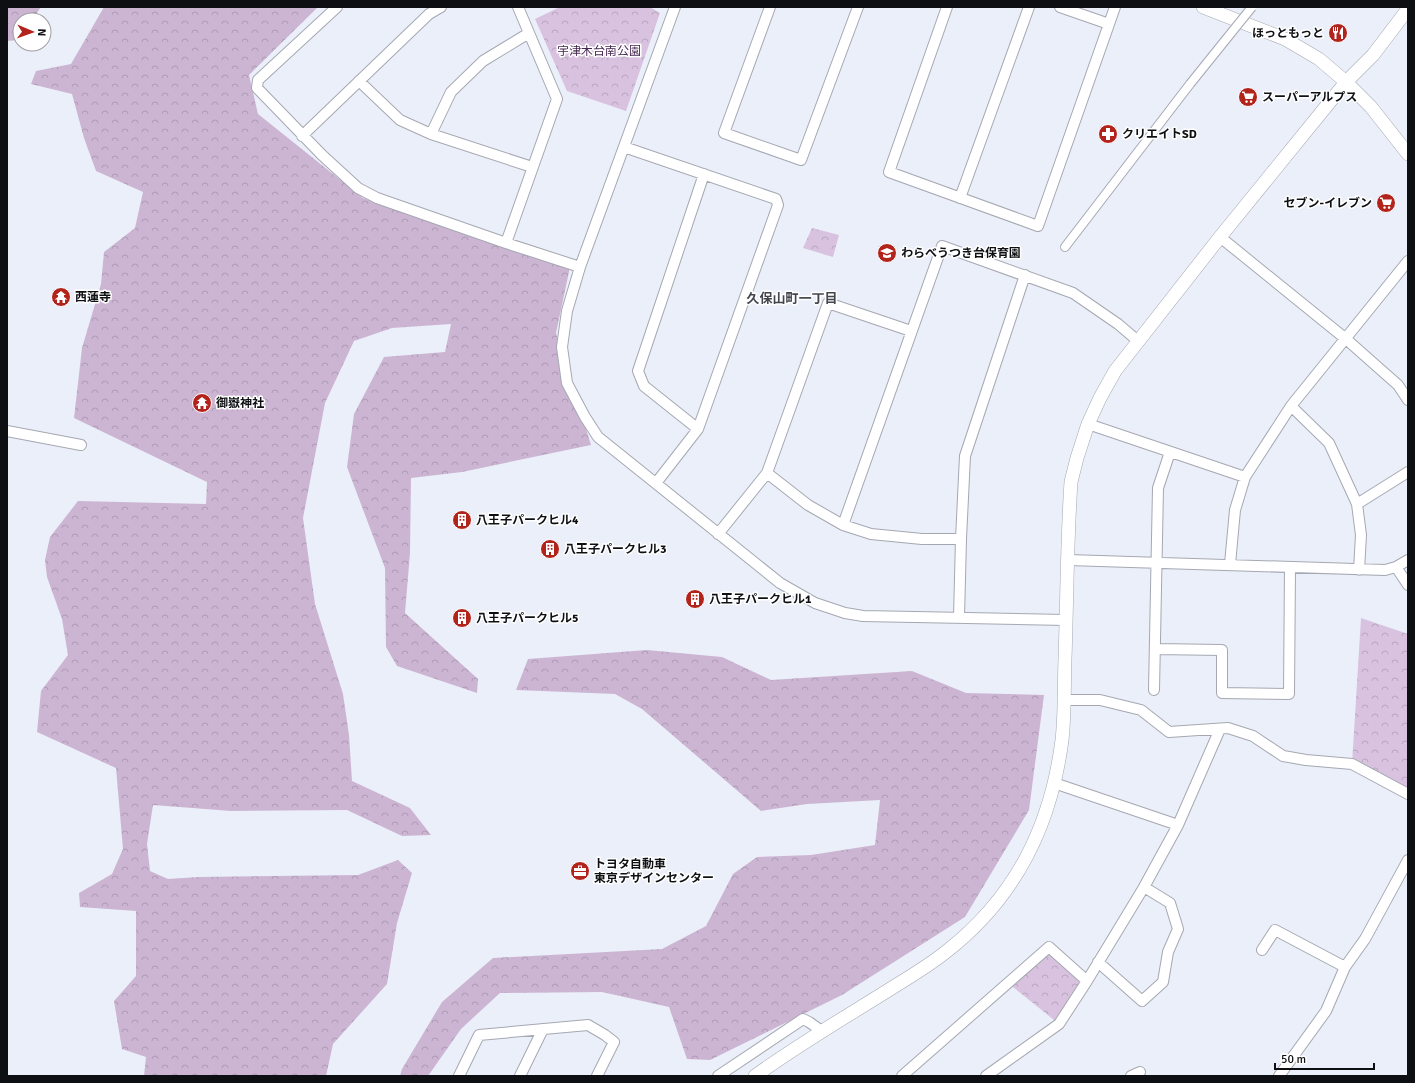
<svg xmlns="http://www.w3.org/2000/svg" width="1415" height="1083" font-family="Signika,'Noto Sans JP',sans-serif">
<style>
.forest{fill:url(#forest-crowns)}
.park{fill:url(#park-crowns)}
.lines{fill:none;stroke-linecap:round;stroke-linejoin:round}
.pedestrian-casing{stroke:#a5a8b2;stroke-width:10}
.minor-casing{stroke:#a5a8b2;stroke-width:12}
.tertiary-casing{stroke:#a5a8b2;stroke-width:14}
.pedestrian{stroke:#fff;stroke-width:8}
.minor{stroke:#fff;stroke-width:10}
.tertiary{stroke:#fff;stroke-width:13}
.pedestrian-bridge-casing{stroke:#a5a8b2;stroke-width:10;stroke-linecap:butt}
.pedestrian-bridge{stroke:#fff;stroke-width:8}
.labels{text-anchor:middle;dominant-baseline:central;stroke-width:3;stroke-linejoin:round;paint-order:stroke}
.poi-label{font-size:12px;font-weight:bold;fill:#0e0f12;stroke:#fff;text-anchor:start}
.park-label{font-size:12px;fill:#462750;stroke:#fff}
.neighbourhood-label{font-size:13px;font-weight:bold;fill:#43464e;stroke:#fff}
</style>
<defs>
<pattern id="forest-crowns" width="20" height="18" patternUnits="userSpaceOnUse"><rect width="20" height="18" fill="#ccb5d3"/><path d="M2 6a3 3 0 1 1 6 0M12 15a3 3 0 1 1 6 0" fill="none" stroke="#ae9ab4"/></pattern>
<pattern id="park-crowns" width="20" height="18" patternUnits="userSpaceOnUse"><rect width="20" height="18" fill="#d8c2df"/><path d="M2 6a3 3 0 1 1 6 0M12 15a3 3 0 1 1 6 0" fill="none" stroke="#b8a6be"/></pattern>
</defs>
<rect width="100%" height="100%" fill="#ebeff9"/>
<path class="forest" d="M7,7h34l-9,13h-12l-1,20 -12,1z
M104,7h214l-69,68 9,39 105,84 207,69 -14,66 35,112 -129,27 -51,6 -1,75 -5,60 73,66 -1,14 -80,-27 -11,-19 -1,-79 -38,-101 7,-53 30,-57 61,-5 6,-28 -59,4 -38,13 -29,62 -22,115 12,86 28,90 6,41 3,46 58,27 21,27 -29,1 -55,-26 -116,1 -78,-6 -6,39 3,27 18,8 31,-2 159,-2 40,-15 14,13 -15,50 -10,61 -54,60 -7,32h-182l2,-19 -24,-8 -8,-48 22,-25v-65l-56,-4 -1,-14 33,-19 11,-25 -7,-81 -79,-36 4,-41 27,-36 -6,-36 -15,-42 -2,-17 5,-23 28,-36 128,3 1,-22 -133,-64 8,-70 19,-64 3,-32 31,-24 8,-36 -47,-21 -12,-33 -12,-44 -41,-10 5,-13 35,-7z
M647,650l75,7 49,23 141,-9 54,22 78,2 -15,115 -64,107 -123,78 -132,65 -23,-1 -18,-52 -67,-15 -102,1 -39,36 -33,47h-28l2,-7 40,-67 51,-44 169,-9 44,-23 27,-52 24,-17 54,-2 64,-10 5,-45 -73,4 -46,7 -119,-102 -27,-15 -99,-4 12,-31z"/>
<path class="park" d="M560,7h90l10,6 -34,98 -59,-20 -32,-72z
M812,228l27,7 -6,22 -30,-9z
M1361,618l47,16v156l-56,-26z
M1049,947l38,34 -28,43 -51,-41z"/>
<g class="lines">
<defs>
<path id="pedestrian" d="M1065,247l125,-163"/>
<path id="minor" d="M337,7l-79,73 -1,8 65,67 36,33 19,10 129,45 74,24
M675,7l-95,260 -13,44 -5,36 5,36 18,34 13,20 182,146 35,20 30,10 18,3 203,4
M770,7l-46,126 77,27 57,-153
M947,7l-58,165 149,54 77,-219
M1060,7l49,17
M359,81l41,39 31,14 101,33
M431,134l20,-42 32,-31 46,-28
M302,136l127,-122 12,-7
M624,147l152,52 2,6 -80,224 -42,54
M960,198l69,-191
M1220,237l126,102 52,46 10,15
M506,243l51,-144 -39,-92
M1291,406l38,37 28,61 4,31 -2,35
M1088,424l157,53 46,-71 117,-145
M698,429l-54,-43 -6,-15 66,-197
M7,431l74,14
M767,473l41,32 35,20 28,9 51,5h39
M1357,504l51,-32
M843,525l99,-279 131,47 45,31 20,17
M718,534l49,-61 61,-170 83,28
M1068,560l317,10 11,-3 12,-7
M1230,564l5,-54 10,-33
M1396,567l12,18
M959,617l2,-78 4,-83 60,-181
M1155,649l67,1v43l67,1 1,-127
M1154,690l4,-202 12,-36
M1064,700h36l41,10 28,22 59,-4 25,8 30,20 23,4 46,4 56,30
M1054,783l124,42
M1262,950l13,-20 70,37
M1098,962l44,39 21,-19 5,-30 10,-23 -8,-26 -26,-16
M459,1076l20,-41 109,-10 17,10 9,7 -17,34
M520,1076l23,-47
M718,1076l85,-57 6,3 14,10
M902,1076l147,-129 38,34
M986,1076l73,-52 28,-43 57,-94 34,-62 42,-96
M1131,1076l9,-4
M1279,1076l47,-65 19,-44 20,-28 43,-79"/>
<path id="tertiary" d="M1203,7l82,32 34,20 27,23 25,25 37,47
M755,1076c44,-32 94,-61 140,-90 18,-11 36,-22 52,-35 69,-54 104,-125 115,-211 3,-27 2,-55 3,-81 2,-59 2,-119 6,-177l6,-24 11,-34 12,-26 15,-27 105,-134 126,-155 27,-27 35,-46"/>
</defs>
<use href="#pedestrian" class="pedestrian-casing"/>
<use href="#minor" class="minor-casing"/>
<use href="#tertiary" class="tertiary-casing"/>
<use href="#pedestrian" class="pedestrian"/>
<use href="#minor" class="minor"/>
<use href="#tertiary" class="tertiary"/>
<defs>
<path id="pedestrian-bridge" d="M1190,84l62,-77"/>
</defs>
<use href="#pedestrian-bridge" class="pedestrian-bridge-casing"/>
<use href="#pedestrian-bridge" class="pedestrian-bridge"/>
</g>
<defs>
<symbol id="restaurant-disc" viewBox="-11 -11 22 22"><circle r="9.5" fill="#b2231b" stroke="#fff"/><path d="M-5-6h1v4h1v-4h1v4h1v-4h1v5L-1.5 .5V6h-2V.5L-5-1ZM5-6V6H3V1.5H1.5Q1.5-4 5-6Z" fill="#fff"/></symbol>
<symbol id="supermarket-disc" viewBox="-11 -11 22 22"><circle r="9.5" fill="#b2231b" stroke="#fff"/><path d="M-6-5.5h2.5l.6 2H6L4.5 2H-2.5L-4.4-4H-6ZM-1.5 3.2a1.3 1.3 0 1 0 .1 0ZM3 3.2a1.3 1.3 0 1 0 .1 0Z" fill="#fff"/></symbol>
<symbol id="pharmacy-disc" viewBox="-11 -11 22 22"><circle r="9.5" fill="#b2231b" stroke="#fff"/><path d="M-2-6h4v4h4v4h-4v4h-4v-4h-4v-4h4Z" fill="#fff"/></symbol>
<symbol id="school-disc" viewBox="-11 -11 22 22"><circle r="9.5" fill="#b2231b" stroke="#fff"/><path d="M0-5L7-2L0 1L-7-2ZM-4 1L0 2.5L4 1V4Q0 6-4 4Z" fill="#fff"/></symbol>
<symbol id="temple-disc" viewBox="-11 -11 22 22"><circle r="9.5" fill="#b2231b" stroke="#fff"/><path d="M0-6L5-2H3V0L6.5 2.5H4V6H1.5V3h-3V6H-4V2.5H-6.5L-3 0V-2H-5Z" fill="#fff"/></symbol>
<symbol id="building-disc" viewBox="-11 -11 22 22"><circle r="9.5" fill="#b2231b" stroke="#fff"/><path d="M-4-6H4V6H1V3H-1V6H-4ZM-2.5-4.3h1.7v1.8h-1.7ZM.8-4.3h1.7v1.8H.8ZM-2.5-1h1.7V.8h-1.7ZM.8-1h1.7V.8H.8Z" fill="#fff"/></symbol>
<symbol id="office-disc" viewBox="-11 -11 22 22"><circle r="9.5" fill="#b2231b" stroke="#fff"/><path d="M-6-3h4V-5.5h4V-3h4V5H-6ZM-1-4.5V-3h2v-1.5ZM-6 0V1H6V0Z" fill="#fff"/></symbol>
</defs>
<g fill-rule="evenodd">
<use href="#restaurant-disc" x="1327" y="22" width="22" height="22"/>
<use href="#supermarket-disc" x="1237" y="86" width="22" height="22"/>
<use href="#pharmacy-disc" x="1097" y="123" width="22" height="22"/>
<use href="#supermarket-disc" x="1375" y="192" width="22" height="22"/>
<use href="#school-disc" x="876" y="242" width="22" height="22"/>
<use href="#temple-disc" x="50" y="286" width="22" height="22"/>
<use href="#temple-disc" x="191" y="392" width="22" height="22"/>
<use href="#building-disc" x="451" y="509" width="22" height="22"/>
<use href="#building-disc" x="539" y="538" width="22" height="22"/>
<use href="#building-disc" x="684" y="588" width="22" height="22"/>
<use href="#building-disc" x="451" y="607" width="22" height="22"/>
<use href="#office-disc" x="569" y="860" width="22" height="22"/>
</g>
<g class="labels">
<g class="poi-label">
<text x="1324" y="33" text-anchor="end">ほっともっと</text>
<text x="1262" y="97">スーパーアルプス</text>
<text x="1122" y="134">クリエイトSD</text>
<text x="1372" y="203" text-anchor="end">セブン-イレブン</text>
<text x="901" y="253">わらべうつき台保育園</text>
<text x="75" y="297">西蓮寺</text>
<text x="216" y="403">御嶽神社</text>
<text x="476" y="520">八王子パークヒル4</text>
<text x="564" y="549">八王子パークヒル3</text>
<text x="709" y="599">八王子パークヒル1</text>
<text x="476" y="618">八王子パークヒル5</text>
<text x="594" y="864">トヨタ自動車<tspan x="594" dy="14">東京デザインセンター</tspan></text>
</g>
<g class="park-label">
<text x="599" y="51">宇津木台南公園</text>
</g>
<g class="neighbourhood-label">
<text x="792" y="299">久保山町一丁目</text>
</g>
</g>
<rect width="1415" height="1083" fill="none" stroke="#0e0f12" stroke-width="16"/>
<g transform="translate(32 32) rotate(92)"><circle r="19" fill="#ffffff" stroke="#9f9fa0"/>
<path d="M0-3L7 15L0 10L-7 15Z" fill="#b2231b"/>
<text y="-6" font-size="11" font-weight="bold" text-anchor="middle" fill="#0e0f12">N</text>
</g>
<path d="M1275 1063v6h99v-6" fill="none" stroke="#0e0f12" stroke-width="2"/>
<text x="1281" y="1063" font-size="12" fill="#0e0f12" stroke="#ffffff" stroke-width="3" paint-order="stroke">50 m</text>
</svg>
